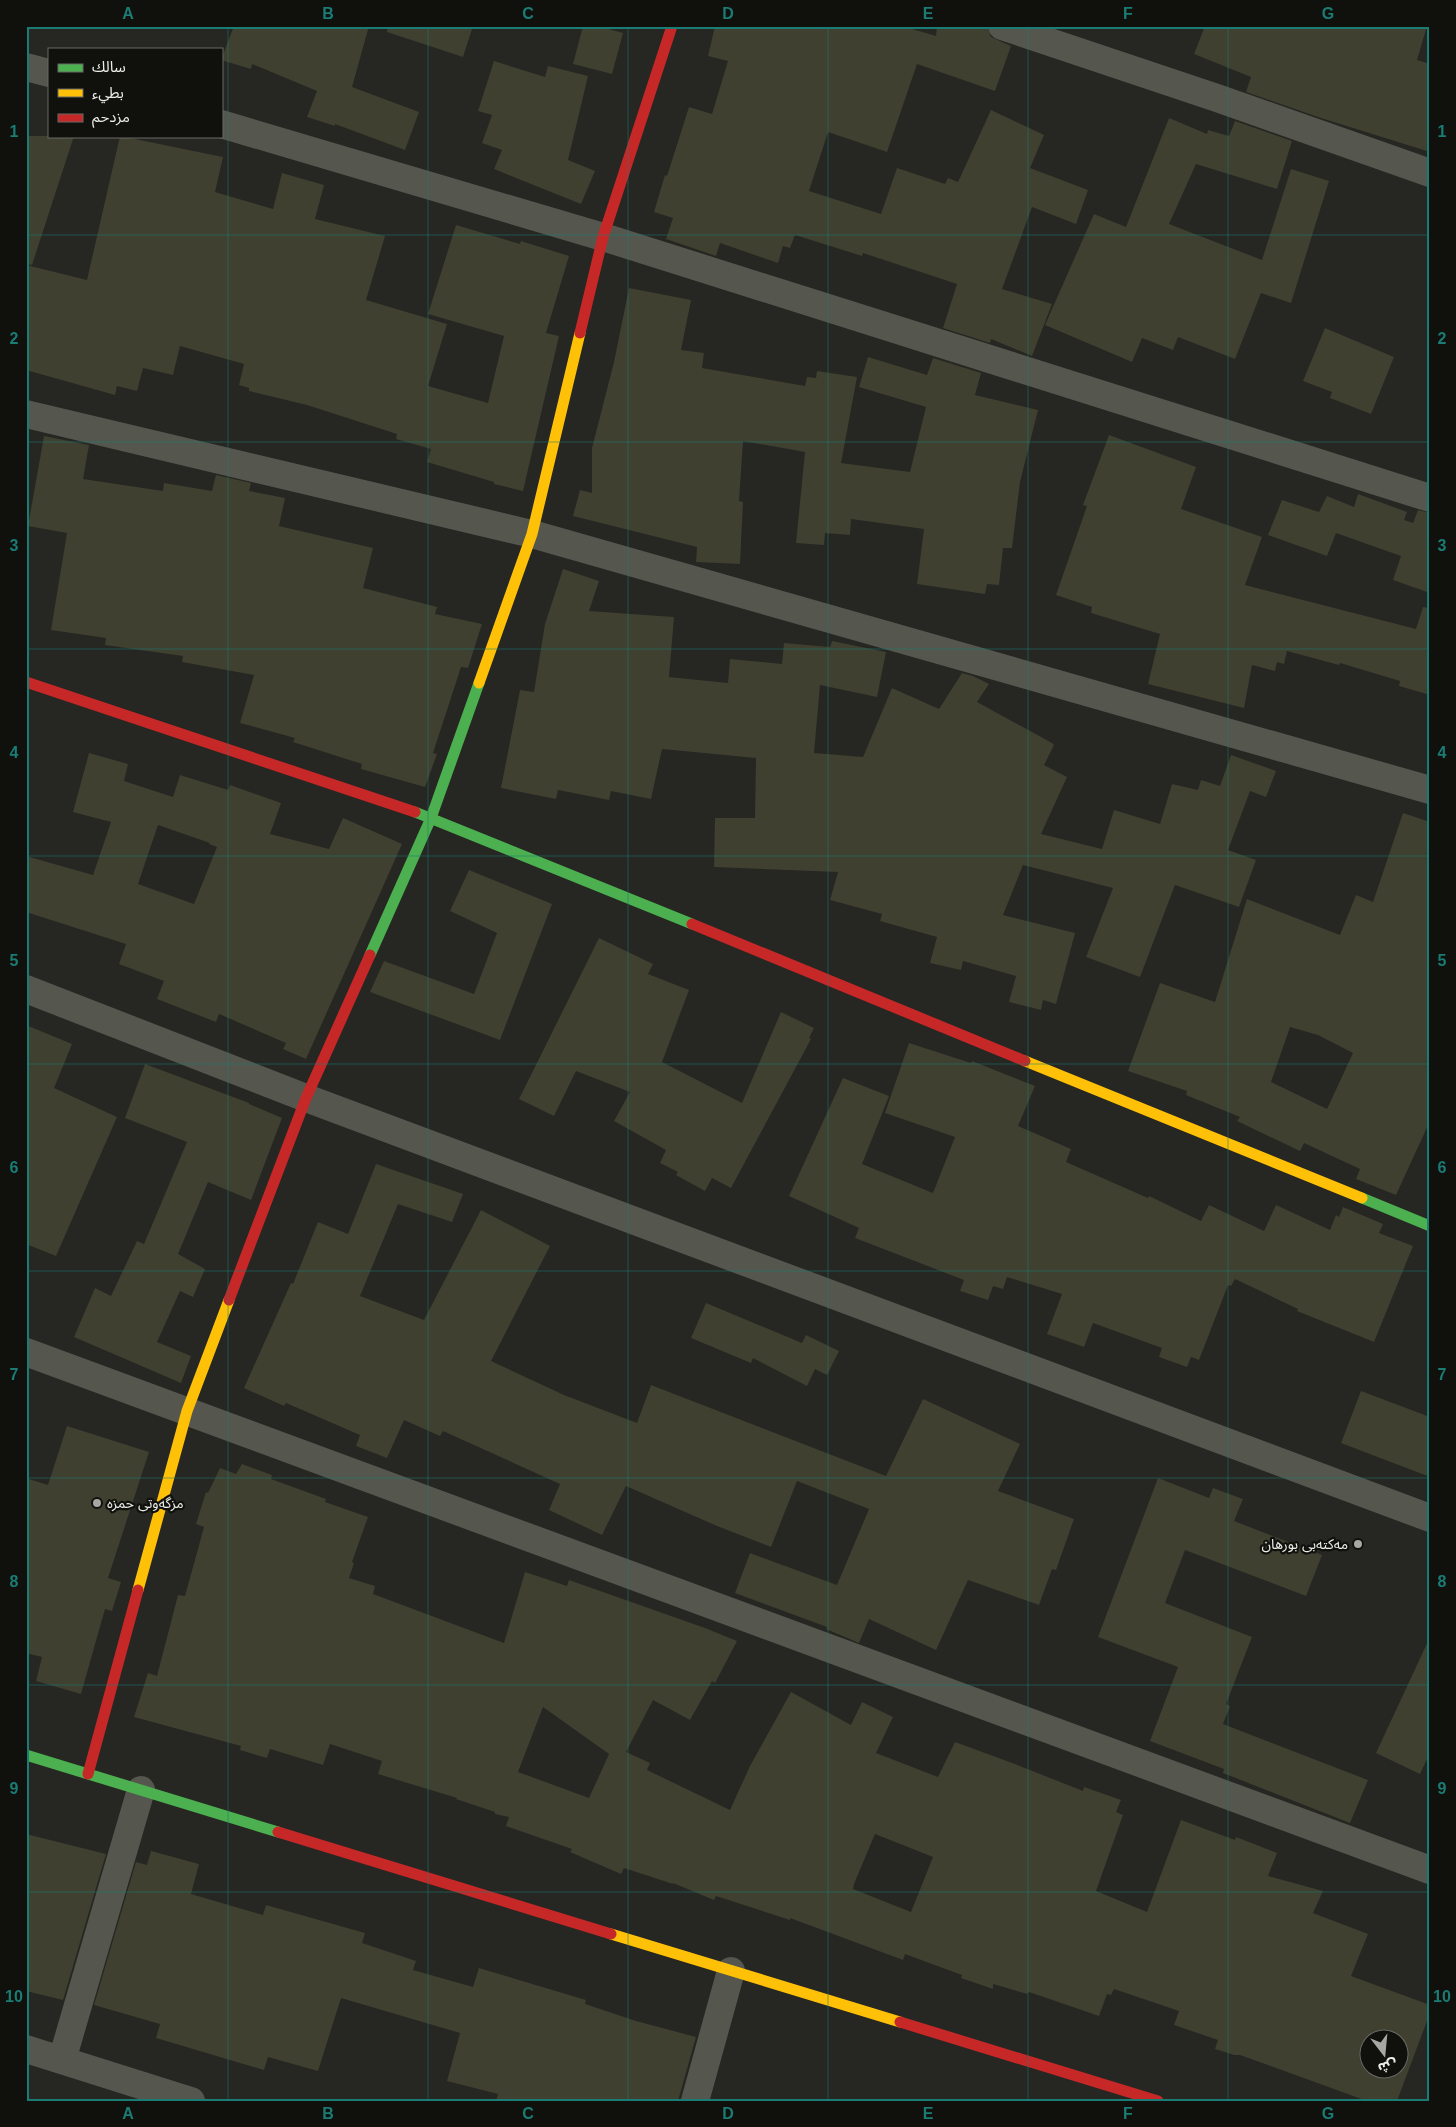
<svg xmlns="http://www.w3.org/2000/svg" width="1456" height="2127" font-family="Arial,'Noto Sans Arabic',sans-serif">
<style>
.building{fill:#3f4030;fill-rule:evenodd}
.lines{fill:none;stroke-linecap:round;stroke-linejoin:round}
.street{stroke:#55574e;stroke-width:28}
.fast{stroke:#4caf50;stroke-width:11}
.slow{stroke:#ffc107;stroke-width:11}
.jam{stroke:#c62828;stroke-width:11}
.grid{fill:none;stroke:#1a7c74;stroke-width:1;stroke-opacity:0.55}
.poi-dot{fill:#a7a7a3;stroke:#10110d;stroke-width:2}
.labels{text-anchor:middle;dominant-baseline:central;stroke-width:4.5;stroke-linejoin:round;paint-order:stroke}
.poi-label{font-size:14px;fill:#ecede8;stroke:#10110d;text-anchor:start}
.neatline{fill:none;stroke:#1a7c74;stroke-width:2}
.grid-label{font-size:16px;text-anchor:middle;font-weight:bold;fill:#1a7c74}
</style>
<rect width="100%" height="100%" fill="#262622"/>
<path class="building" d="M234,26h135l-17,61 67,25 -14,38 -70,-26v2l-28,-9 10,-26 -65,-27 -1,5 -30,-9z
M388,26h85l-10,31 -76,-25z
M583,26h15l25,7 -11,41 -39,-10z
M715,26h187l34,10 1,-10h50l4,11 20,9 -16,45 -78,-27 -30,88 -59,-20 -19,59 72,23 16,-46 48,16 3,-6 10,4 33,-72 53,25 -14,33 58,22 -12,34 -44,-17 -30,82 50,15 -20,52 -41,-17 -1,4 -47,-15 14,-44 -94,-31 -1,3 -67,-21 -5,13 -7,-2 -5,17 -58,-20 -4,13 -50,-17 7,-21 -19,-6 11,-37 2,1 22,-69 23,7 16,-53 -20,-5z
M1205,26h222l-10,34 13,4v88l-109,-34 -75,-26 5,-15 -57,-23z
M494,61l51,16 3,-11 40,10 -20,84 27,11 -14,33 -87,-35 8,-19 -20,-7 10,-28 -14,-4z
M1169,118l38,16 1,-4 21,6 6,-15 57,20 -15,48 -81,-25 -27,60 93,36 29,-91 38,12 -38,122 -30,-10 -26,66 -57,-22 -5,13 -31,-12 -10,24 -87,-37 49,-111 32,13z
M26,136h48l-42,129 -6,-1z
M120,136l103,21 -8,35 58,17 9,-36 42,12 -9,34 70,17 -19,64 81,24 -19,62 60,17 16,-67 -76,-22 28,-89 64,19 1,-3 48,15 -23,77 13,3 -36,155 -29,-7v-2l-67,-20 4,-13 -35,-10 1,-5 -90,-29 -58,-14v-3l-10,-3 5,-21 -64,-18 -7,29 -30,-7 -6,23 -20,-5 -2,9 -89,-25v-105l61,15z
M629,288l62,12 -10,50 23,3 -2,15 103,18 2,-9 9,1 1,-7 40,6 -16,86 69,9 16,-65 -67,-20 9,-30 59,18 6,-17 48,15 -6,22 63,15 -18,72 -8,66h-9l-4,37 -12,-1 -2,10 -68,-10 7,-55 -73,-10 -1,16 -25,-2 -1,12 -28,-2 9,-91 -62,-11 -4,60 4,1 -3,62 -44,-2 1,-15 -124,-31 7,-26 12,3v-45l22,-86z
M1325,328l69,29 -23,57 -41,-16 2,-6 -29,-11z
M1109,435l87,32 -15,42 81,28 -17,48 171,44 7,-22 7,1v87l-31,-9 1,-5 -60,-18 -1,2 -52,-14 -3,13 -7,-2 -2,9 -23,-6 -8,43 -96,-24 12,-50 -69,-21 1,-6 -36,-12 31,-89 -4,-1z
M44,436l45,9 -6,34 80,12 1,-8 48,8 4,-16 35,8 -2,8 36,7 -6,28 94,22 -10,40 74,19 -2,7 47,10 -14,44 -7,-1 -28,86 4,1 -12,33 -64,-18 1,-5 -69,-22 2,-4 -55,-15 14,-48 -72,-13 1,-6 -78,-11 1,-7 -55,-8 16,-97 -39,-7z
M1358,494l49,18 -3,8 9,3 5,-13 12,3v80l-37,-13 8,-24 -65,-23 -9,23 -59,-21 14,-35 37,12 8,-16 27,11z
M563,569l36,12 -10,30 85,6 -5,60 59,6 2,-24 52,5 2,-21 46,4 2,-6 54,11 -9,45 -57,-12 -6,68 49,4 29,-69 47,21 23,-36 11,3 16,8 -12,18 75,41 2,2 -10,20 23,12 -26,57 61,15 12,-39 46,14 12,-40 26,6 3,-10 19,6 11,-31 45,16 -10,26 -16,-6 -22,59 28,10 -17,47 -64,-22 -35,92 -54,-20 27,-69 -90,-23 -20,50 72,18 -19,71 -13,-4 -2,10 -32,-8 7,-26 -53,-15 -2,9 -31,-7 7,-26 -57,-16 2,-7 -52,-14 8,-28 -124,-5 1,-49h40l1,-60 -94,-9 -11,50 -40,-8 -2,9 -51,-10 -2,9 -55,-11 19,-98 14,2 11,-68z
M89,753l39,11 -4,17 49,16 7,-22 48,15 2,-5 51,18 -11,31 59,15 14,-31 59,26 -96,215 -23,-10 3,-6 -67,-29 -3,8 -59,-23 7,-18 -45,-17 7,-20 -100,-32v-56l67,19 18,-53 -38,-10zM158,825l52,18 -1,1 8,3 -23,57 -56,-20z
M1403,813l27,9v299l-34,74 -40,-16 4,-10 -56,-26 -4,8 -63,-30 3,-4 -54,-22 1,-4 -59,-20 32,-88 55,19 32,-103 93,36 16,-40 17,7zM1290,1027l28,8 35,18 -26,56 -56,-27z
M469,870l83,34 -52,136 -130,-48 14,-31 90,33 23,-61 -47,-22z
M599,938l54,26 -5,10 41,16 -27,72 80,41 39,-91 33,16 -5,10 2,1 -80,149 -19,-10 -7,13 -29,-16 2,-3 -18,-9 6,-13 -52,-29 16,-29 -54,-21 -22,45 -35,-17z
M26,1025l46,19 -18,44 63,29 -61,139 -30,-12z
M909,1043l62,20 1,-2 63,25 -17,40 53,23 -5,13 82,36 1,-2 52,25 8,-16 55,26 12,-26 54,25 6,-15 3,2 4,-10 40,17 -4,9 34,13 -39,96 -77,-31 1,-2 -63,-30 -4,7 -3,-1 -29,75 -8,-3 -4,10 -28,-10 3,-9 -69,-25 -9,24 -37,-13 15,-40 -55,-17 -4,12 -10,-3 -5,14 -28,-9 4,-11 -109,-42 4,-10 -70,-32 54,-118 46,18 -27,68 71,29 22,-56 -70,-24z
M145,1064l104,39v1l33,14 -31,82 -43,-18 -30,72 27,15 -12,28 -13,-6 -23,51 34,14 -10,27 -107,-46 21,-49 16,8 26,-55 7,3 43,-102 -62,-24z
M376,1164l87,30 -11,28 -54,-18 -38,92 64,24 57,-110 69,36 -59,115 73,34 73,28 14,-38 235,91 37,-77 97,45 -22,47 76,28 -18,51 -4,-1 -13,36 -71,-25 -32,70 -67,-31 -10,24 -33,-14 1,-2 -92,-34 15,-40 87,32 32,-76 -72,-28 -26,66 -54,-21 -91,-40 -24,49 -53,-25 11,-26 -117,-53 -3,5 -36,-16 -17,38 -31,-12 4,-11 -74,-32 -2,3 -40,-18 47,-105 2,1 25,-62 30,12z
M706,1303l96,40 4,-8 33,16 -12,24 -12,-6 -8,17 -54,-28 -2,5 -60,-25z
M1361,1391l69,26v60l-89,-34z
M67,1426l82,26 -41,126 13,4 -9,29 -7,-2 -24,85 -45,-13 6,-24 -16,-4v-175l22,7z
M242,1464l30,11 -1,4 55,20 -1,3 43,15 -16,45 2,1 -5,15 26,8 -2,8 131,49 21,-71 42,14 2,-6 136,48 32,13 -22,42 -3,-2 -22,39 -37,-20 -27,52 24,11 -3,7 83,40 20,-44 41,-74 60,33 11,-23 31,15 -17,36 62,24 17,-35 60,22 68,27 1,-4 37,13 -5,12 7,3 -27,76 51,21 34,-92 54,20 1,-3 41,16 -9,23 55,15 -10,22 55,21 -17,42 79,29v8l-33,88h-30l-127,-46h-6l-19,-6 3,-9 -44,-15 5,-14 -65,-22 -3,6 -4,-1 -8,22 -70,-24 -2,2 -34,-10v5l-32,-11 1,-3 -57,-21 -2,6 -113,-42v2l-74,-24 -2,4 -41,-17v1l-49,-16 -3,6 -51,-22 2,-3 -66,-23 3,-9 -14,-3v-2l-39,-13 1,-1 -79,-24 4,-13 -52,-17 -7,21 -53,-16 -3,9 -27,-8 1,-4 -107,-29 14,-44 9,3 21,-81 7,1 19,-69 -8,-3 10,-32 2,1 12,-25 16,6zM543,1707l66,47 -20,44 -71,-26zM875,1834l58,23 -22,55 -58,-23 1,-5zM1368,2040h30v30h-30z
M1158,1478l51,20 4,-10 30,11 -9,22 88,34 -16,41 -121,-46 -20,53 87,34 -26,67 4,2 -7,18 145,56 -18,43 -127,-50 1,-4 -74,-28 28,-74 -80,-30z
M1430,1637v116l-10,21 -44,-21z
M26,1834l80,20 -43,146 -37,-9z
M151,1851l48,13 -8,30 72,21 3,-10 99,28 -3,10 54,18 -3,9 60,17 6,-19 107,32 -1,4 51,17 60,16 -18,64h-182l2,-7 -51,-13 13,-48 -119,-35 -23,73 -50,-14 -4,13 -108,-32 4,-14 -66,-19 42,-143 11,3z"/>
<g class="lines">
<path class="street" d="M1002,26l215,72 213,75
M26,67l23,6
M221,124l382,113 827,261
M26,414l506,120 898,256
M26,989l280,109 1124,420
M26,1352l1404,518
M26,2049l165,52
M62,2060l79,-270
M695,2101l36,-130"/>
<path class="fast" d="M415,812l277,112
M370,955l61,-137 48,-135
M1362,1198l68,28
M26,1755l252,77"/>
<path class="slow" d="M479,683l53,-149 48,-201
M1025,1061l337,137
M138,1590l49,-179 42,-111
M611,1934l289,88"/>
<path class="jam" d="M580,333l23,-96 69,-211
M26,682l389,130
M692,924l333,137
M229,1300l77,-202 64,-143
M88,1774l50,-184
M278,1832l333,102
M900,2022l258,79"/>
</g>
<path class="grid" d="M228,26v2075M428,26v2075M628,26v2075M828,26v2075M1028,26v2075M1228,26v2075M26,235h1404M26,442h1404M26,649h1404M26,856h1404M26,1064h1404M26,1271h1404M26,1478h1404M26,1685h1404M26,1892h1404"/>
<g class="poi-dot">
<circle cx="97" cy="1503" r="5"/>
<circle cx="1358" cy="1544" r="5"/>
</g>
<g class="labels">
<g class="poi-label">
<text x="107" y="1503">مزگەوتی حمزە</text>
<text x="1348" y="1544" text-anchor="end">مەکتەبی بورهان</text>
</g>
</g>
<rect width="1456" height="2127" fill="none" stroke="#10110d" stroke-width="55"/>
<rect x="48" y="48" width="175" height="90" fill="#10110d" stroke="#686965"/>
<rect x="58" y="64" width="25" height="8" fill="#4caf50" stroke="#686965"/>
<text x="92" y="72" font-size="15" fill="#ecede8">سالك</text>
<rect x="58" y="89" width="25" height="8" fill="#ffc107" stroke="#686965"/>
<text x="92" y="98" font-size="15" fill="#ecede8">بطيء</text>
<rect x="58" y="114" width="25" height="8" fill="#c62828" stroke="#686965"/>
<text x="92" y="122" font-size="15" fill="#ecede8">مزدحم</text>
<g transform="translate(1384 2054) rotate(164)"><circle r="24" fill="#10110d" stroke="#686965"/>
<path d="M0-4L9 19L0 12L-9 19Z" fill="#a7a7a3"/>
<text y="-8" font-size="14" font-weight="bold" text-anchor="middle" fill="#ecede8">ش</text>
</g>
<rect x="28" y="28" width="1400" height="2072" class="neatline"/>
<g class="grid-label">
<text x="128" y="19">A</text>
<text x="328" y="19">B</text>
<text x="528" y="19">C</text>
<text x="728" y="19">D</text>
<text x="928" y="19">E</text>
<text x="1128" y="19">F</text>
<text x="1328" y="19">G</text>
<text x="14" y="137">1</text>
<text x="1442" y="137">1</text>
<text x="14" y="344">2</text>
<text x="1442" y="344">2</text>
<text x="14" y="551">3</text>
<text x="1442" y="551">3</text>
<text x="14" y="758">4</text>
<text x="1442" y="758">4</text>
<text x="14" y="966">5</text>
<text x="1442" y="966">5</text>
<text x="14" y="1173">6</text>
<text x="1442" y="1173">6</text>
<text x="14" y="1380">7</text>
<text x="1442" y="1380">7</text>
<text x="14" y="1587">8</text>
<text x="1442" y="1587">8</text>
<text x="14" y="1794">9</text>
<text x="1442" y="1794">9</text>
<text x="14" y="2002">10</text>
<text x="1442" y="2002">10</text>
<text x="128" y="2119">A</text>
<text x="328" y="2119">B</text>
<text x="528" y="2119">C</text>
<text x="728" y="2119">D</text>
<text x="928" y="2119">E</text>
<text x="1128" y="2119">F</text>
<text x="1328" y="2119">G</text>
</g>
</svg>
